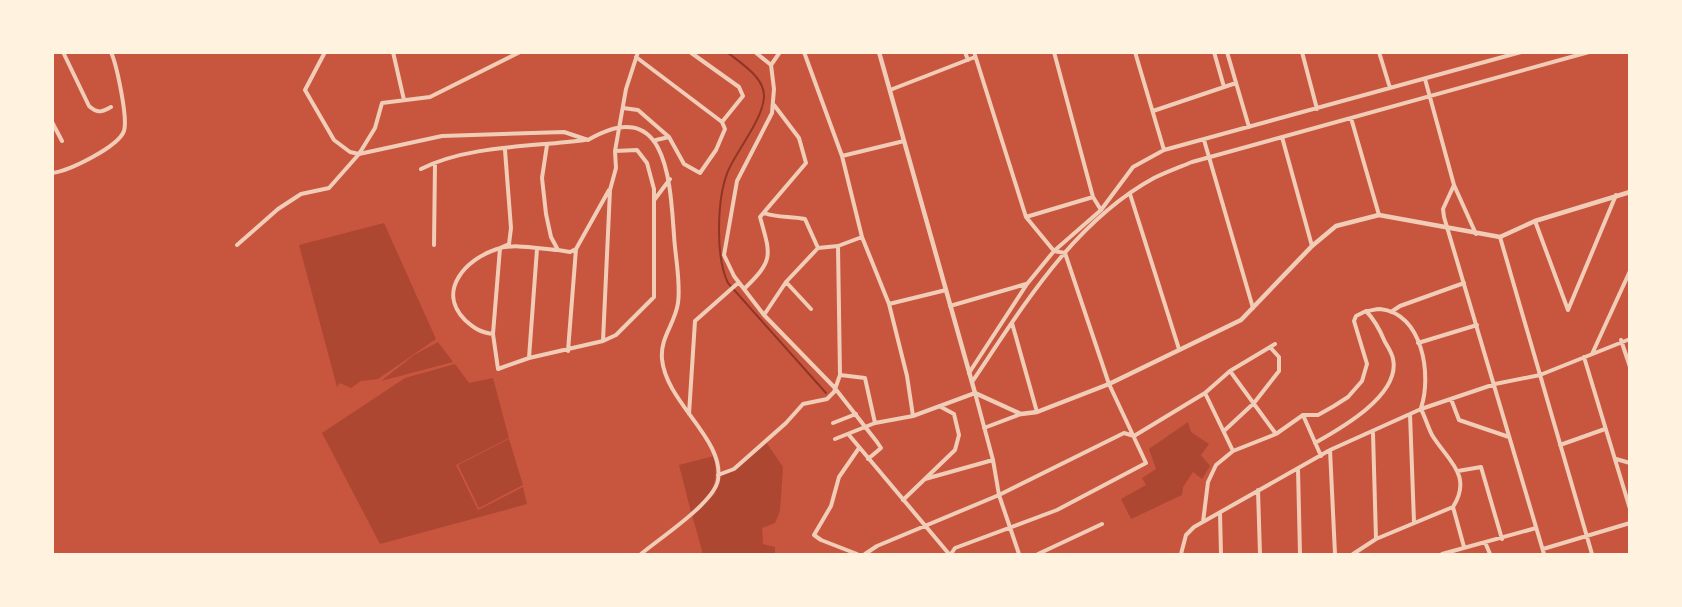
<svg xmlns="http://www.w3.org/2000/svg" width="1682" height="607" font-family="Lato,sans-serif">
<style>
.green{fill:#ae4732}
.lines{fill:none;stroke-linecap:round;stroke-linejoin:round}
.stream{stroke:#8f3625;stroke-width:2}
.minor{stroke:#f1ccb7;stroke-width:4}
.tertiary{stroke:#f1ccb7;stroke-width:4.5}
</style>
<rect width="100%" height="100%" fill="#c8553d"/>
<path class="green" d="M384,223l52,116 -58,40 -17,2 -10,7 -11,-5 -3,4 -38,-142z
M438,342l15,20 -72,19 33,-26z
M455,364l14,19 24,-5 16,60 -53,27 22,45 45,-23 4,17 -147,40 -58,-111 83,-55z
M1188,422l3,10 18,12 -8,11 9,11 -8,13 -9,-7 -10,15 -1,8 -51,24 -10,-20 25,-14 -4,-7 14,-9 -7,-20z
M509,439l14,46 -44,23 -21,-43z
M766,442l17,25 -3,44 -5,12 -13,5 1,16 12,3v7h-72l-11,-39 23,-21 4,-18 16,-6z
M714,456c5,24 -1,42 -23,56l-12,-47z"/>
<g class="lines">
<path class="stream" d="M727,52c13,11 38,25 37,45 -1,22 -27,53 -36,74 -11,27 -13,85 0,112l98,110"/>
<path class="minor" d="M63,52l26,54c9,8 13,6 22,1
M325,52l-20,38 29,50 16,12 9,2 83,-18 122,-4 24,8c79,-46 82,41 86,95 1,21 7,47 4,68 -3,21 -18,34 -16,56 4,44 63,80 56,121 -4,23 -58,58 -77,74
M393,52l11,48
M755,52l16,13 3,24 -2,24 -35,68 -13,74 10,21 30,39 70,72 43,55 4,6 -13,11
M804,52l38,104 20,81 27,67 18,72 6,40
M965,52l3,8
M1054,52l39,145 8,13
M1135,52l29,98
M1214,52l10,35
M1227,52l22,75
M1302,52l15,57
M1379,52l11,36
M636,57l86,65
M771,65l9,-13
M1425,79l29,106 22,49
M890,90l85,-33
M623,108l15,2 31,27 -13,3
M1153,111l83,-28
M1351,118l28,97
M52,122l10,19
M669,137l15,27 16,9 16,-23 9,-21 -3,-7 21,-26 -4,-9 -49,-35
M1282,137l30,109
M1204,140l49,168
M547,145l-5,33 4,36 5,23 7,13 12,2 6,-3
M505,150l6,78 -2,16 -9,4 -7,86 5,35 31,-11 74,-17 13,-6 38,-38v-108l-7,-26 -10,-13 -22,1
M842,156l62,-15
M421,169c47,-24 112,-22 164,-29
M52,173c17,-2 66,-26 72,-42 4,-13 -7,-65 -13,-79
M1454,185l-11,24 1,8 100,337
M1130,194l49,155
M655,199l15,-20
M764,213c13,5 27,3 41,6l13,29
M1026,217l67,-20
M1535,221l33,89
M1500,237l92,317
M237,245l41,-36 23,-15 28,-6 30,-34 16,-26 7,-25 48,-6 90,-45
M434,245l1,-82
M818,248l20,-2
M786,282l25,27
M744,289c30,-29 27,-33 16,-72l46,-54 -7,-25 -25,-33
M889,304l57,-14
M950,306l76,-22
M1568,310l48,-115
M1391,312l9,-6 64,-23
M764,315l22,-33 32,-34
M1012,323l25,89
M493,334c-13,-2 -18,-5 -28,-14 -29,-29 1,-61 32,-71 17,-6 43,0 61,1
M1621,340l9,27
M603,341l7,-151 6,-22 -1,-17 11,-62 12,-37
M1418,343l59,-18
M568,351l8,-102 33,-59
M1592,354l38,-83
M1584,357l46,152
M529,358l8,-109
M1230,371l46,63
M969,373l58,-89 27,-33 47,-41 32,-43 31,-17 357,-98
M840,375l25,3 10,45
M972,382c50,-74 101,-160 182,-204 12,-6 26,-11 38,-16l397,-110
M1205,393l28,58
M1451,399l8,21 50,17
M689,414l6,-93 43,-38
M1410,414l4,108
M1303,415l18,41
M833,423l23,-9
M984,428l37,-14
M1225,430l29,-27 25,-32v-14l-9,-10
M1373,433l3,106
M849,435l100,119
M835,439l40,-16 38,-7 62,-23 18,67 6,35 20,59
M1315,443c25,-14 86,-48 78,-84 -1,-6 -5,-12 -8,-17 -5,-12 -10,-22 -19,-31 4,0 9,-2 14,-2 43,4 52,67 41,99
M1560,445l45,-16
M1330,450l5,104
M1616,459l14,4
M1298,469l2,85
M1458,471l23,-4 21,72
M718,475l16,-6 52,-46 17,-19 24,-5 7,-7 6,-17 -2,-129 24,-9
M925,479l68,-19
M1258,490l2,64
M903,500l52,-50 4,-15 -5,-21 -13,-7
M1453,507l11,40
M1220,513l1,41
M1203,522l5,-40 8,-17 17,-14 43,-17 27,-19h15l16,-9 14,-9 14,-16 5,-17 -13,-43 2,-5 10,-5
M1485,542l5,12
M1543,549l87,-26
M857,554l-36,-14 -7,-5 17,-29 8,-29 20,-29
M865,554l12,-8 122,-51 125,-62 10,3 71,-43 25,-22 45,-27
M951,554l4,-6 102,-38 89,-47 -37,-79 -44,-131 -11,-2 -28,-34 -52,-165
M1038,554l64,-30
M1181,554l5,-19 8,-8 136,-77 91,-41 74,-25 45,-9 90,-36
M1353,554l23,-15 77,-32c20,-32 -5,-46 -21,-72 -4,-8 -7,-18 -11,-26
M1442,554l94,-26"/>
<path class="tertiary" d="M879,52l96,341 46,21 16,-2 72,-28 132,-64 71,-74 24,-20 43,-11 121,22 35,-16 95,-29"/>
</g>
<rect width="1682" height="607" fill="none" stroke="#fff3e0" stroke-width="108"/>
</svg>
